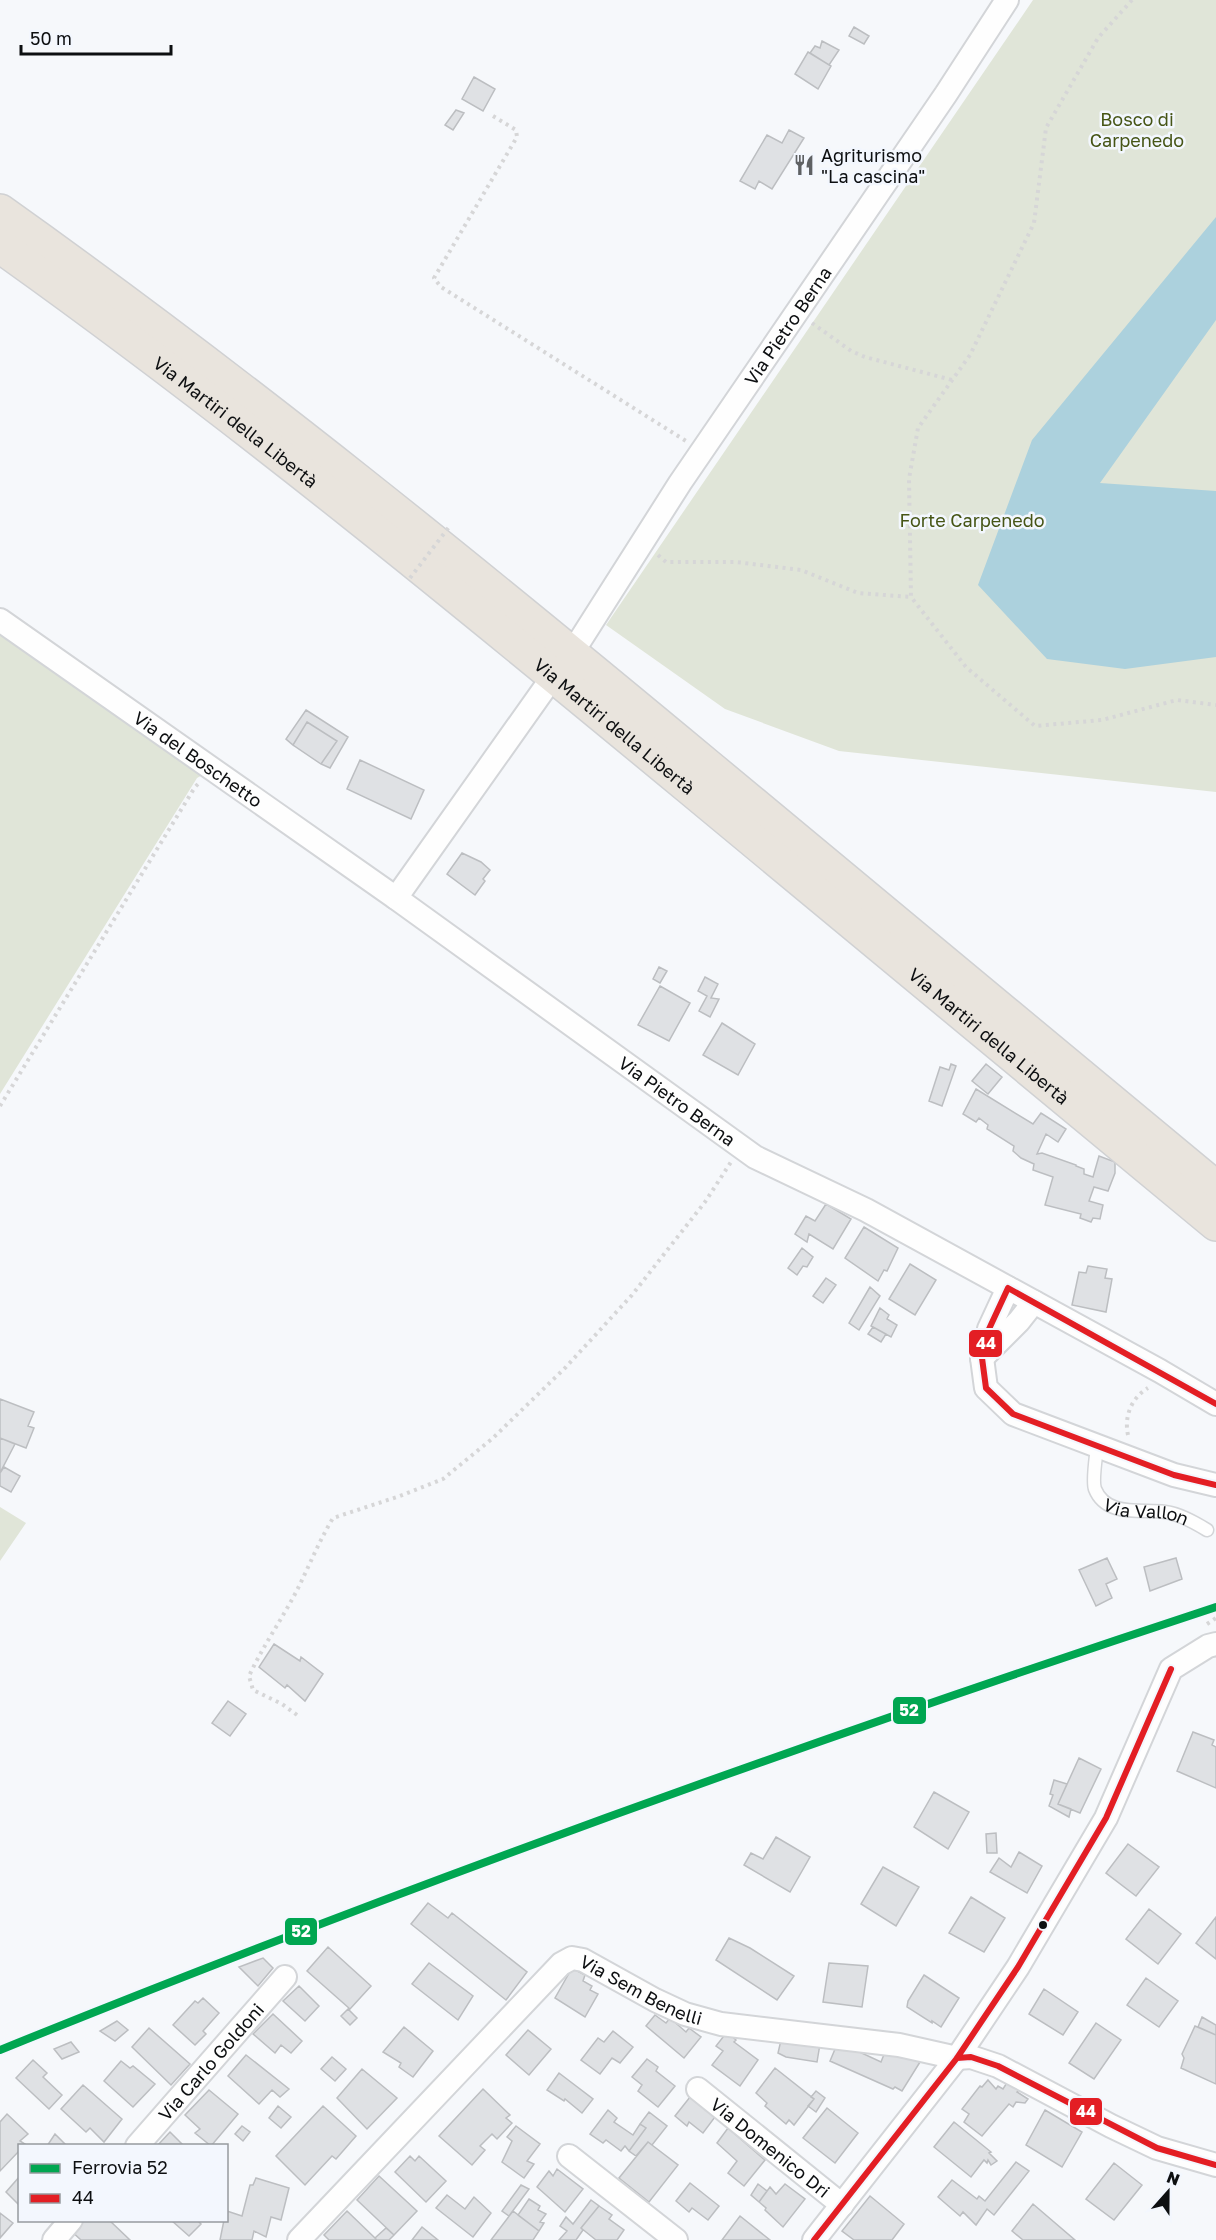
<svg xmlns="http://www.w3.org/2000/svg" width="1216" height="2240" font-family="'Golos Text',sans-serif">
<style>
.green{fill:#e0e5d8}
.water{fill:#acd1dd}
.building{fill:#dfe1e4;stroke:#bcbec1;stroke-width:1.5}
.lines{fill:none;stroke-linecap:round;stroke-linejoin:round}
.lane-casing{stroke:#d3d5d8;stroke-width:15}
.street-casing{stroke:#d3d5d8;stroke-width:26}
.primary-casing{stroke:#d0d1d3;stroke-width:36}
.path{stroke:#d6d6d7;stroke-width:4;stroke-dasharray:3 4.5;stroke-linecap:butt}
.lane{stroke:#fefefe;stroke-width:12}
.street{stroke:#fefefe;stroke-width:22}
.primary{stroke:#e9e4dd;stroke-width:33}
.path-bridge{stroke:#d6d6d7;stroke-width:4;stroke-dasharray:3 4.5;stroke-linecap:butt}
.bus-1-casing{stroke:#f3f7fe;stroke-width:10}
.bus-1{stroke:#e31e24;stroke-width:6}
.rail-1-casing{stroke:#f3f7fe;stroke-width:12}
.rail-1{stroke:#00a651;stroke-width:8}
.bus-dot{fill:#0d0f11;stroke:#f3f7fe;stroke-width:2}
.labels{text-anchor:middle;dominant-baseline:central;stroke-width:5;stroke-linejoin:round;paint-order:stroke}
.park-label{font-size:18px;fill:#465516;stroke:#f3f7fe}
.poi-label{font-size:18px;fill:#0d0f11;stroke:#f3f7fe;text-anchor:start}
.street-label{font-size:18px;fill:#0d0f11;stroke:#f3f7fe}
.line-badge{stroke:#f3f7fe;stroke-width:2}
.badge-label{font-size:16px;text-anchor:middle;font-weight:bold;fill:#fff}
</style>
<rect width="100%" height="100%" fill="#f6f8fb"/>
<path class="green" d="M1033,0h183v792l-377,-41 -114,-42 -119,-84z
M0,629l206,144 -9,5 -197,316z
M0,1507l26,16 -26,38z"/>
<path class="water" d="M1216,217v103l-116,163 116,8v166l-91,12 -78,-10 -69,-74 54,-145z"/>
<path class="building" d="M854,27l15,9 -5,8 -15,-8z
M822,41l17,9 -10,15 -19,-12 5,-7 5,2z
M808,52l23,14 -13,23 -23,-15z
M474,77l21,12 -12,22 -21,-12z
M456,110l8,3 -11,17 -8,-5z
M789,130l15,8 -32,51 -13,-8 -4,8 -15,-8 27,-46 15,8z
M306,710l42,27 -18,31 -9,-4 16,-23 -30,-19 -14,23 -7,-6z
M307,722l30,19 -16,23 -28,-19z
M360,760l64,30 -13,29 -64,-30z
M462,853l19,9 9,8 -7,9 2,2 -10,14 -28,-21z
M659,967l8,4 -7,12 -7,-4z
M705,977l13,7 -7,14 8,1 -9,18 -11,-6 8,-15 -9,-5z
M660,986l30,17 -21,38 -31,-16z
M722,1023l33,21 -17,31 -35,-20z
M951,1064l5,2 -14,40 -13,-5 11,-34 9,3z
M986,1064l16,13 -14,17 -16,-13z
M976,1089l57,35 8,-11 25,16 -8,13 -12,-8 -9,20 5,-1 34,12v1l8,3v5l9,3 6,-21 16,6v11l-7,18 -14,-4 -5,14 14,4 -3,14 -7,-1 -2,4 -11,-4 1,-4 -36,-9 8,-28 -20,-7 1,-6 -13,-6 -8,-7 1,-5 -27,-17 1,-4 -9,-7 -3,4 -13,-8z
M826,1204l25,15 -18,30 -24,-15 -2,8 -12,-8 11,-18 9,5z
M864,1227l34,21 -11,23 -3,-1 -6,11 -33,-23z
M802,1248l11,9 -6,10 -4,-1 -6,9 -9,-7z
M910,1264l26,16 -21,35 -26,-16z
M1088,1266l19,3 -2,9 7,1 -6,33 -34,-7 7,-33 7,1z
M826,1278l10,7 -13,18 -10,-7z
M870,1287l10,9 -21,34 -10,-7z
M880,1308l9,7 -2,4 10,6 -6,12 -20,-11z
M873,1327l13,7 -5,8 -13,-8z
M0,1399l34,13 -6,14 6,2 -8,20 -26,-10z
M0,1438l15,6 -15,29z
M4,1467l16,9 -9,16 -11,-6v-13z
M1107,1558l10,21 -11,5 6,14 -16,8 -17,-36z
M1176,1558l6,21 -32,12 -6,-24z
M274,1644l26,17 1,-4 22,17 -18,27 -18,-16 -2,3 -26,-21z
M228,1701l18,13 -16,22 -18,-13z
M1193,1732l21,8 -2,5 4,2v41l-39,-17z
M1079,1758l22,11 -21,44 -22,-9z
M1054,1780l13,4 -9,20 13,5 -2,8 -20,-11 4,-11 -3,-1z
M934,1792l35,20 -21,37 -34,-22z
M996,1833l1,20h-10l-1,-19z
M776,1837l34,20 -20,35 -46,-27 7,-12 12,6z
M1128,1844l31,23 -23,29 -30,-23z
M1019,1852l23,14 -15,27 -37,-21 9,-14 12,9z
M883,1867l36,20 -23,39 -35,-22z
M971,1897l34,21 -21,34 -35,-19z
M428,1903l20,15 4,-5 75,59 -21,28 -95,-76z
M1149,1909l32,25 -23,30 -32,-25z
M1216,1917v42l-20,-16z
M729,1938l21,10 44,28 -17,24 -61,-40z
M328,1947l43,39 -21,23 -43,-38z
M263,1958l10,10 -15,18 -19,-19z
M429,1963l44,33 -15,24 -46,-36z
M829,1963l39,3 -6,41 -39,-5z
M572,1968l13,7 -2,6 9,5 -2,4 8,4 -13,23 -30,-19z
M924,1975l35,23 -18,29 -9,-6v2l-25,-16 1,-6z
M1146,1978l32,23 -19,26 -32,-22z
M299,1986l20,20 -14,15 -22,-20z
M1044,1989l34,23 -15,23 -34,-21z
M203,1998l16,15 -16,18 3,3 -11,11 -22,-20 22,-24 3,2z
M348,2009l9,9 -7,7 -9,-9z
M273,2014l29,27 -11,12 -10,-8 -6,8 -22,-19z
M655,2015l11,8 4,-5 16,14 3,-4 12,9 -17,21 -38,-32z
M1202,2017l14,8v10l-18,-8z
M117,2021l11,9 -13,11 -15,-10z
M1096,2023l25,17 -27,39 -25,-16z
M1195,2026l21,9v49l-35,-16 3,-10 -2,-4z
M404,2027l29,24 -20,26 -14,-10 2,-4 -18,-11z
M149,2028l41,36 -19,21 -39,-38z
M528,2030l23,19 -22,26 -23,-20z
M613,2031l20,16 -13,16 -8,-5 -12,16 -19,-14 17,-22 6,4z
M727,2032l9,8 -2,2 24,18 -18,26 -28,-21 11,-14 -7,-5z
M781,2040l39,4 -3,18 -31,-5 -8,-4z
M71,2042l8,10 -17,7 -8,-10z
M838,2042l43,20 4,-10 19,6 1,-2 15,6 -18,29 -7,-4 -2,2 -63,-28z
M246,2055l43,34 -9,8 -8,-7 -13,14 -31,-28z
M332,2057l14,12 -11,12 -14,-12z
M647,2059l11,8 -2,4 19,15 -17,21 -20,-16 4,-6 -10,-8z
M33,2060l14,13 -4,4 19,18 -13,14 -33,-31z
M121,2061l9,7 3,-2 22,18 -22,23 -29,-26z
M775,2068l39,31 -20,26 -5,-5 -3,4 -21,-18 2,-3 -11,-10z
M362,2069l35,29 -30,31 -30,-31z
M559,2073l34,26 -11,14 -17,-14 -1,2 -17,-11z
M988,2080l8,9 2,-3 5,3 5,-8 11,9 -2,2 11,7 -3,4 -9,-1 -3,5 -4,-3 -27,32 -18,-14 5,-8 -7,-5 18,-23 2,1z
M83,2085l39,34 -18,23 -14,-14 -4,4 -25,-23z
M483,2089l27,26 -4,3 6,5 -15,16 -5,-5 -12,12 5,4 -13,15 -33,-29z
M209,2090l29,24 -27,32 -16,-13 5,-4 -15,-14z
M816,2091l9,7 -9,14 -8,-6 6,-7 -3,-2z
M690,2097l25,20 -12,16 -14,-11 -2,4 -12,-10z
M278,2106l13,11 -10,11 -12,-10z
M323,2106l33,30 -20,23 -4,-3 -27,29 -29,-29z
M827,2108l31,25 -23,30 -32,-25z
M608,2110l9,8 -3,4 19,13 7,-11 6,4 -17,23 -4,-5 -4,5 -15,-11 -3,3 -13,-9z
M1045,2110l37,22 -20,35 -36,-22z
M649,2112l18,14 -15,19 -4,-3 -12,14 -7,-5 17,-23 -6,-4z
M7,2114l21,20 -8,7 5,3 -5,2v4l-20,21v-49z
M954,2122l37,30 -2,1 8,8 -6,4 -3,-5 -1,3 -3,-3 -13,17 -37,-30z
M242,2126l8,6 -7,9 -8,-7z
M516,2126l24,18 -13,17 7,3 -10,14 -22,-16 10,-21 -5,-4z
M728,2128l37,32 -21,26 -16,-13 9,-12 -20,-18z
M170,2132l14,14h-27z
M55,2134l12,12h-20z
M648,2142l30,23 -29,37 -30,-24z
M410,2156l5,5 4,-5 27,25 -20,21 -31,-30z
M1016,2162l13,9 -35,44 -7,-6 -11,16 -13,-13 -3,4 -22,-19 14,-17 25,19 2,-3 6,5z
M1114,2163l28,22 -28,35 -28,-21z
M557,2169l26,20 -18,23 -28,-25 12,-16 4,5z
M20,2176v30l-14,-14z
M379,2176l38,35 -23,24 -37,-35z
M256,2178l33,10 -8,32 -10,-3 -5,20 -12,-6 -2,9h-32l4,-20h2l1,-9 15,5 8,-31h3z
M690,2183l29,23 -11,14 -16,-12 -3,4 -13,-11z
M758,2184l9,7 -8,11 -8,-7z
M785,2184l20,15 -22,28 -18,-17 1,-2 -7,-6 11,-15 6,7z
M521,2185l8,4 -20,27 -7,-5z
M447,2195l18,14 9,-12 17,16 -18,24 -37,-29z
M870,2196l34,28 -12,16h-38l-12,-9z
M529,2199l11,7 -2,4 8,4 -6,8 4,1 -5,8 -21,-16z
M591,2200l8,6 -18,22 2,2 -7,10h-17l8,-9 -7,-5 6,-9 7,7z
M1033,2204l42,36h-52l-11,-9z
M599,2206l13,9 -3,4 15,11 -7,10h-21l-15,-12z
M347,2211l28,27 2,2h-48l-5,-5z
M513,2211l26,20 -6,9h-42z
M0,2213l13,10 -13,15z
M740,2216l30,24h-48z
M77,2220h32l21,20h-49l-12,-11z
M171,2220h26l4,4 -12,12z
M422,2227l16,13h-26z
M386,2228l8,7 -5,5h-12l-2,-2z"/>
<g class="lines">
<defs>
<g id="lane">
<path id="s1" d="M1097,1447c-1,10 -5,34 -2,42 11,28 46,20 70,23 15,2 29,10 42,18"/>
</g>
<g id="street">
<path id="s2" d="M0,620l396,278"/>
<path id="s3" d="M572,653l108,-170 266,-389 61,-94"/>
<path id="s4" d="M554,675l-158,223 359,259 111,53 294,161 56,33"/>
<path d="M1008,1288l-19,41 -7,29 4,30 27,26 161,61 42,10"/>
<path d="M982,1358l37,-37 15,-19"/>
<path id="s5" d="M698,2089l144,116"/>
<path id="s6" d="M137,2146l148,-169"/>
<path d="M569,2156l107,84"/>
<path d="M54,2240l17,-20"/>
<path id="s7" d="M299,2240l262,-276 11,-6 11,2 72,40 30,14 36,10 178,21 58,13 14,-1 27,9 113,60 46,22 59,17"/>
<path d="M814,2240l143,-182 61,-91 88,-149 65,-149 37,-23 8,-2"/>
</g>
<g id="primary">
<path d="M0,211c245,174 478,364 709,556 169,141 338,281 507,421"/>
<path id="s8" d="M0,246c239,170 465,356 691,543 175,145 350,290 525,435"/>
</g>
</defs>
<use href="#lane" class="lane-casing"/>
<use href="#street" class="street-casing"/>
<use href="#primary" class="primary-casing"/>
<path class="path" d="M1132,0l-34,38 -52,90 -12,95 -64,132 -52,73 -9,51 2,118 55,70 69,59 67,-6 75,-20 39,5
M493,116l23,14 1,7 -83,141 7,9 245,154
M812,323l39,28 14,6 87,23
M658,555l8,7h70l65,8 57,23 53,4
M0,1106l195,-319 5,-5
M1128,1435c-4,-18 3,-37 20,-47
M1207,1624l9,-6
M297,1715l-15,-11 -29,-14 -4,-14c13,-28 31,-54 46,-82 13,-25 23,-51 38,-76l67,-22 43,-17 50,-41 73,-71 66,-72 73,-93 26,-40"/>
<use href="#lane" class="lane"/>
<use href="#street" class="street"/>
<use href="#primary" class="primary"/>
<path class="path-bridge" d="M410,578l39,-51"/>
<defs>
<path id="bus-1" d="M1216,1404l-208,-116 -19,41 -7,29 4,30 27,26 161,61 42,10
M957,2058l14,-1 27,9 159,82 59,17
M814,2240l143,-182 61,-91 88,-149 65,-149"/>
</defs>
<use href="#bus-1" class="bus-1-casing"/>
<use href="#bus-1" class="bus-1"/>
<defs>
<path id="rail-1" d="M0,2050c400,-162 806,-308 1216,-443"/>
</defs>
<use href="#rail-1" class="rail-1-casing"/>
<use href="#rail-1" class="rail-1"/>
</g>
<defs>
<symbol id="restaurant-bare" viewBox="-9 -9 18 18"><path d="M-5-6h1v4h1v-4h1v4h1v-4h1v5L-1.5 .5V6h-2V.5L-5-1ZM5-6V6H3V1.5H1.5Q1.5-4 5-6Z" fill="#5f6163" stroke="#f3f7fe" stroke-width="2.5" paint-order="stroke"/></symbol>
</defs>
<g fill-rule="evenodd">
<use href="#restaurant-bare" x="789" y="150" width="30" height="30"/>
</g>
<circle class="bus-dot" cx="1043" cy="1925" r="5"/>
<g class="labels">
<g class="park-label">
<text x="1137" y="119">Bosco di<tspan x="1137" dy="21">Carpenedo</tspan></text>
<text x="972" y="520">Forte Carpenedo</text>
</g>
<g class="poi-label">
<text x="821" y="155">Agriturismo<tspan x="821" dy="21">"La cascina"</tspan></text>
</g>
<g class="street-label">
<text stroke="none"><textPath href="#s3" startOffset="392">Via Pietro Berna</textPath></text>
<text stroke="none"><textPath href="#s8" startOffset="294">Via Martiri della Libertà</textPath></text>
<text stroke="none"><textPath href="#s8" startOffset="780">Via Martiri della Libertà</textPath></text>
<text stroke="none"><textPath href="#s2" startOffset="242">Via del Boschetto</textPath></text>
<text stroke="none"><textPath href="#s8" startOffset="1266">Via Martiri della Libertà</textPath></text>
<text stroke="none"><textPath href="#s4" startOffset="620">Via Pietro Berna</textPath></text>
<text stroke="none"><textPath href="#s1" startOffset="102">Via Vallon</textPath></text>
<text stroke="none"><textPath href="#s7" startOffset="470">Via Sem Benelli</textPath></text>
<text stroke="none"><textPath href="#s6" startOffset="112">Via Carlo Goldoni</textPath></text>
<text stroke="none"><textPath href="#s5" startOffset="93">Via Domenico Dri</textPath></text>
</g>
</g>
<g class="line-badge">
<rect x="968" y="1329" width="35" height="29" rx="6" fill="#e31e24"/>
<rect x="892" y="1696" width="35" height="29" rx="6" fill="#00a651"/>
<rect x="284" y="1917" width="34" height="29" rx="6" fill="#00a651"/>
<rect x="1069" y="2097" width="34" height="29" rx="6" fill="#e31e24"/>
</g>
<g class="badge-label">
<text x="986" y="1349">44</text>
<text x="909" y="1716">52</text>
<text x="301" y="1937">52</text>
<text x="1086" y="2117">44</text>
</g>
<rect x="18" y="2144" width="210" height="78" fill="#f3f7fe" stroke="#979a9f" stroke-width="1.5"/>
<rect x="30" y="2164" width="30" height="9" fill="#00a651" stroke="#979a9f" stroke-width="1.5"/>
<text x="72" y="2174" font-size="18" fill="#0d0f11">Ferrovia 52</text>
<rect x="30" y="2194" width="30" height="9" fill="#e31e24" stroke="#979a9f" stroke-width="1.5"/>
<text x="72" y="2204" font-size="18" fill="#0d0f11">44</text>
<g transform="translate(1168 2192) rotate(21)" stroke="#f3f7fe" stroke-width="4.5" paint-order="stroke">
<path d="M0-4.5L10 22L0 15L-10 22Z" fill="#0d0f11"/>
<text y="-9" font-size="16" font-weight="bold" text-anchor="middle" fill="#0d0f11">N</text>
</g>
<path d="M21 45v9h150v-9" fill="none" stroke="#0d0f11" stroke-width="3"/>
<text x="30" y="45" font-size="18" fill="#0d0f11" stroke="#f3f7fe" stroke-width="4.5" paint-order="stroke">50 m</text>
</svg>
